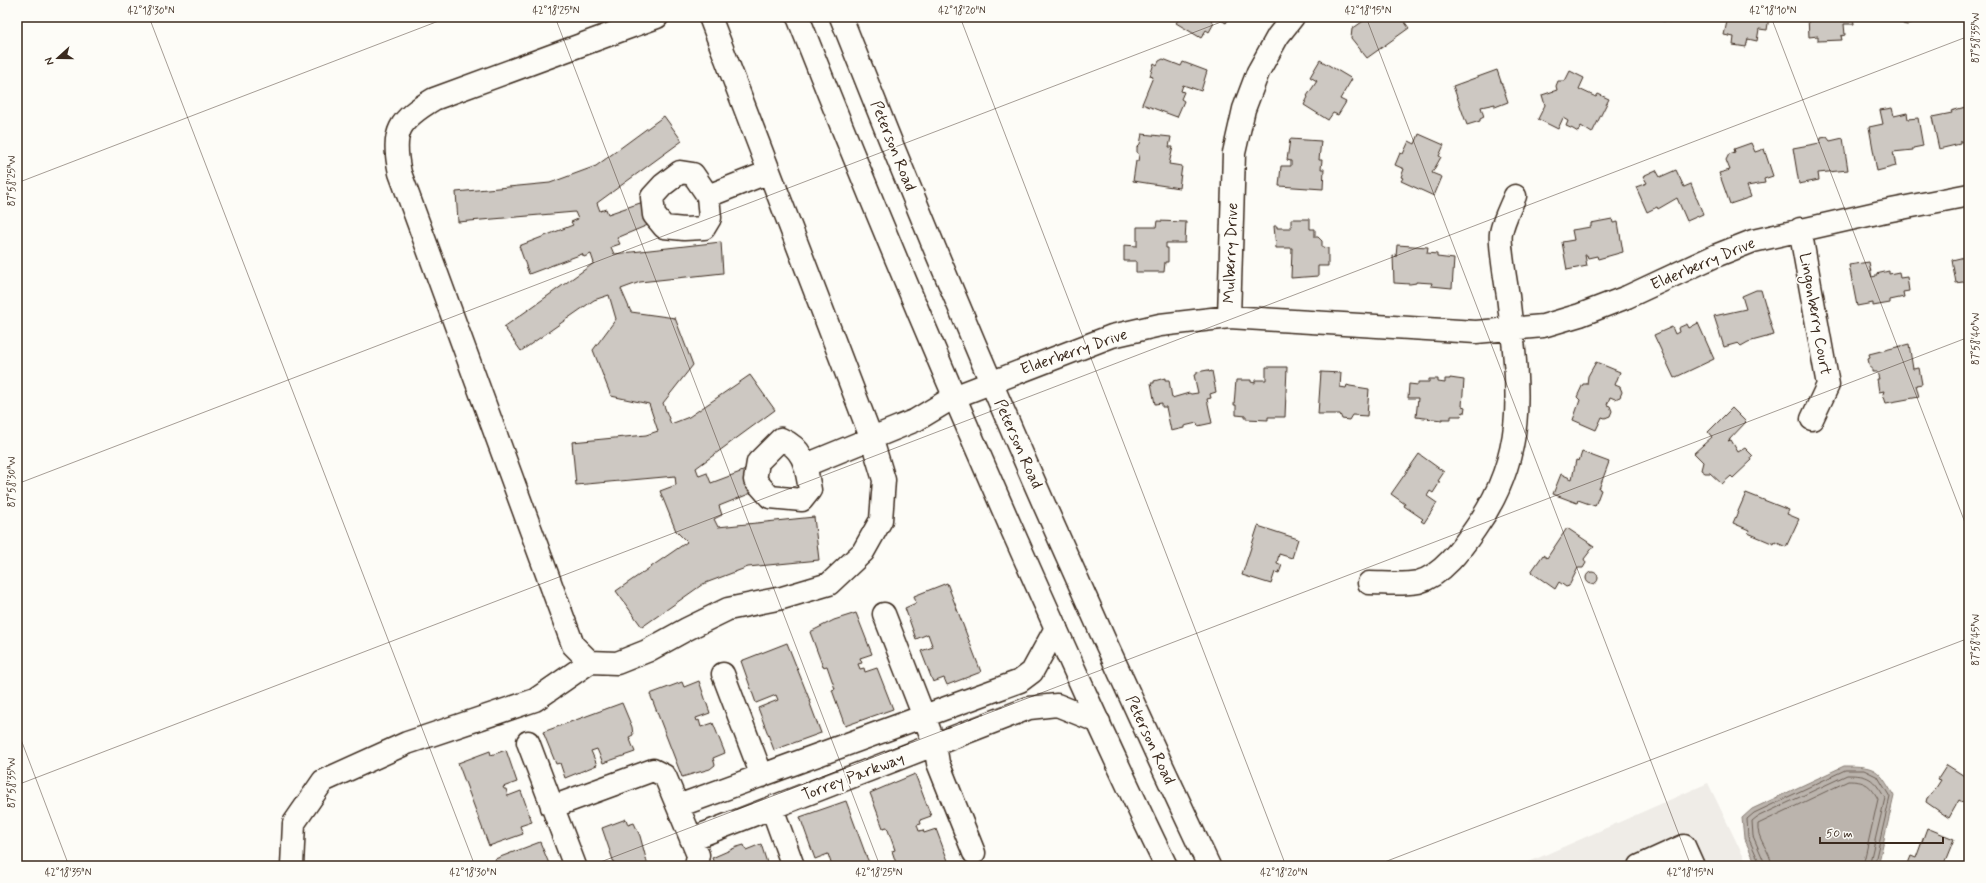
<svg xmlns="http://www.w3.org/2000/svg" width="1986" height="883" font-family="Mynerve,sans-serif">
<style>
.built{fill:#efece7}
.water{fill:#bbb4ad;stroke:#887d74}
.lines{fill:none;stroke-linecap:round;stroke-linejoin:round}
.shore{stroke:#6e6157;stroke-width:1}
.building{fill:#cdc8c2;stroke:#3b2a1e}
.minor-casing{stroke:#3b2a1e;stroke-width:25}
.major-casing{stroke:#3b2a1e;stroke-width:25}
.minor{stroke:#fdfcf7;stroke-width:22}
.major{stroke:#fdfcf7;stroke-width:22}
.ticks{fill:none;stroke:#3b2a1e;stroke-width:1;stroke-opacity:0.45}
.labels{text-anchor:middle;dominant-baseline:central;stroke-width:3.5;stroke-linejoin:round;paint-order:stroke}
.street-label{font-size:16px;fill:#3b2a1e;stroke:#fdfcf7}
.neatline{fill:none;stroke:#3b2a1e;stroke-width:1.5}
.ticks-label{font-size:10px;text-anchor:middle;fill:#3b2a1e}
</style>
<rect width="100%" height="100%" fill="#fdfcf7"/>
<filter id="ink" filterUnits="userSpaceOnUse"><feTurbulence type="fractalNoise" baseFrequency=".025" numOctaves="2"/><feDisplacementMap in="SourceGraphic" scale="8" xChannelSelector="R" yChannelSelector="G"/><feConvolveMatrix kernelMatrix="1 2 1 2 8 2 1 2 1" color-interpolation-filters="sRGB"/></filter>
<g filter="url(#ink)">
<path class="built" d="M1708,783l40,83h-228z"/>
<path class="water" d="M1844,766c33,0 34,3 50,30l-16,70h-121l-13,-28 -2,-20 10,-9z"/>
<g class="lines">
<path class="shore" d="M1761,866l-13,-29 -1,-18 7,-6 91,-43h19l14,7 12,20 -16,69
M1766,866l-13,-30 -1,-15 5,-4 90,-42c22,0 26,3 38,23l-16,68
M1772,866c-1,-15 -16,-27 -14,-42l90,-43c16,0 22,3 30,18l-15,67"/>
</g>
<path class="building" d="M1180,17h34l-3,4 3,2 -5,9 -3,-2 -5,8 -25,-15z
M1216,17h14l-4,6z
M1369,17h32l8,11 -42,30 -16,-20 1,-9z
M1659,17h37l-1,4 -23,-4 -1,5 -13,-2z
M1728,17h41l-2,13 -8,-1 -2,12 -9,-2 -2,8 -13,-2 1,-8 -10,-2z
M1808,17h45l1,7h-10l1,11 -4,1 1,4 -24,1v-5l-9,1z
M1902,17h33l-2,3 -5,1 -3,-2 -18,6 -4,-1z
M1163,59l18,7 2,-4 24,9 -6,20 -18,-6 -2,6 3,1 -3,7 3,2 -7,16 -35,-13 11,-27 -3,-1 4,-13 3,2 2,-4z
M1320,60l32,19 -12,20 6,3 -8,13 -5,-2 -5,7 -24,-15 4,-8 -1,-1 10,-15 -7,-4z
M1497,70l11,32 -13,5v-3l-14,3 3,10 -4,2v2l-13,4 -14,-39z
M1570,71l14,7 -5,11 17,8 2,-3 11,5 -17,34 -11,-7 -3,6 -5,-3 -7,-3 2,-5 -5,-3 -5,11 -20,-10 7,-14 -3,-10 15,-5 -1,-4 2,-5h7z
M1969,106v46l-4,-11 -5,1v2l-21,5 -7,-32 20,-4 -1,-2z
M1892,108l2,8 13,-3 1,6 10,-1 5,28 -10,2v2l-20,2 3,14 -19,5 -8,-44 14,-3 -3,-14z
M664,116l18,25 -85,62 3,8 6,-2 2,5 38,-13 9,21 -38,16 3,6 -9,3 3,7 107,-12 2,31 -83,9 -19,7 10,23 44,6 18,47 -30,38 8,21 18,-7 61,-42 25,35 -79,58 3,8 8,-3 4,10 40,-15 8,22 -40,16 3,9 -8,4 4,8 96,-10 5,43 -71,7 -45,17 -61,43 -26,-36 71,-49 -11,-11 -16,-40 16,-6 -1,-9 -99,9 -4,-43 74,-7 12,-4 -9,-27 -38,-8 -18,-46 23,-31 -7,-24 -15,5 -73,51 -17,-24 90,-64 -3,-9 -7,3 -2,-3 -53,20 -10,-28 54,-21 -2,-3 7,-3 -3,-7 -117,10 -2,-30 94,-9 46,-17z
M1142,134l29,3 -2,10h4l-4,17 13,2 -3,22 -46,-7 3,-20h2l1,-6 -2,-3v-5l3,-3z
M1419,134l25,11 -5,11 2,1 -9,16 10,4 -8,19 -33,-15 2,-3 -2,-1 3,-8 -9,-4 5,-12 3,1 6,-13 6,3z
M1827,137l3,4 13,-3 5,32 -30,3 1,7 -20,4 -6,-36 27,-5 1,-5z
M1290,139l31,2 -2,19h3l-1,9h3l-1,20 -44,-3 2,-20h10v-5l-4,-1z
M1751,143l4,9 9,-3 9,27 -9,3 1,4 -18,3 4,11 -21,7 -11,-31 11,-3 -4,-10 3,-6 6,-2 -1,-3z
M1656,170l4,7 16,-7 8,17 7,-3 12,30 -16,7 -10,-23 -19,11 -1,-2 -10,5 -11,-25 11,-4 -4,-7z
M1291,219h19v10h5v8h3l4,4v6l6,1v18h-10v10l-27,2 1,-30h-16l-2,-22h3v2h14z
M1612,219l1,4 5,-1 5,30 -25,7 -1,-3 -9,2 -1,-3h-2l2,11 -20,4 -5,-28 12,-2 -2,-10 19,-3v-4z
M1157,221l29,1 -1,21h-19v5h2v14h-3l-1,10h-28v-11h-12v-16l13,1v-19h19z
M1397,245l31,2 -1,6 10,1v3l17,2 -2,29 -21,-2 1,-3 -16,-1v1l-6,1 -16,-1 -1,-27 3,1z
M1969,256v26v-1l-13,2 -4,-23z
M1869,262l3,15 4,-1v-2l13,-3v3l10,-2 1,6 7,-1 2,14 -6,1 1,5 -14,3v3l-17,3v-3l-16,3 -8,-41z
M1756,290h5l13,45 -26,7 -7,4 -3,-3 -14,4 -10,-31 32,-7 -4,-13z
M1698,323l16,36 -40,19 -20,-43 18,-8 3,7 4,-2 -1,-4 9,-4 2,4z
M1909,344l4,25 6,-1 3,16 -6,1 3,12 -33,6 -3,-9 1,-3 -5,1 -2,-13h2l-2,-7h-5v-4h-2l-2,-9 2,-1 -1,-4z
M1596,362l24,10 -5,13 5,2 2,5 -2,5 -5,2 -5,-2 -3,8 3,1 2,5 -2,5 -5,2 -3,-1 -6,13 -23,-10 7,-20 -3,-3 6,-13h4l1,-8z
M1266,367h21l-2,50h-17v3l-22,-1v-3l-10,-1v-10h-2l2,-25h15v2l4,1v-3h11z
M1208,370l1,2 3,-1 4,21 -6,2 1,4 -4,1 5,24 -14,3 -1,-3 -13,3v2l-13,3 -5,-24h-4v-4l-7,1 -4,-21h3v-2l11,-3v2h4l3,18 17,-5 2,1 7,-1 -4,-18 3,-1v-2z
M1321,372l20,1 -1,14 6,1 1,-3 3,1 19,3 -2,27 -15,-1 -3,5 -7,-1 -2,-5h-22z
M1450,378l14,2 -2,26 3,1 -1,6 -2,-1 -1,4h-10v3h-9v1l-26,-3 2,-19h-10l1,-14 9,1v-3h11v-3h9v3l7,1v-4h5z
M1732,408l14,14 -18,19 3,-1 7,12 7,-4 8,8 -2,2 1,2 -19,18 -2,-2 -9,8 -12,-11h-5l-4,-3 2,-8 -9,-9 18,-16 -4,-5z
M1582,452l27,10 -10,27 2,1 -6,16 -17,-6 -1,3 -24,-9 8,-20 11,5 4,-19 3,1z
M1419,454l25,18 -6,9 2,1 -7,11 -3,-2 -3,5 10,7 -13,20 -3,-2 2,-2 -19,-13 1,-2 -14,-10z
M1746,493l43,17 -2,4 12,5 -13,28 -11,-5 -1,2 -26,-11 1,-3 -16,-7z
M1258,526l40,13 -6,19 -13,-4 -2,9 5,2 -3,8 -4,-1 -4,12 -29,-9z
M1567,528l27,18 -10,13 2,4 -3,5h-5l-9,18 -3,1 -7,-5 -4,7 -24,-17 12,-17 4,3z
M1586 578a6 6 0 1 1 12 0a6 6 0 1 1-12 0Z
M947,583l34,89 -34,13 -3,-7 -11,4 -12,-31 12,-4 -1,-2 -4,-11 -12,5 -11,-31 11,-5 -2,-7z
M856,613l16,41 -12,4 2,5 -4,1 2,5 4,-1 1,4 12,-4 16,41 -48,17 -13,-36 3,-1 -8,-23 -4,1 -13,-35 24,-12z
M787,643l23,58h-1l12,32 -47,17 -16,-42 20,-8 -2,-5 -20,8 -15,-42z
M699,681l11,32 -14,5 1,3 2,-1 2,7 12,-4 12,30 -12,5 2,7 -5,4 -28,8 -32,-83 32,-12 2,5z
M622,703l10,24 1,8 -4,2 6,15 -32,11 -6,-14 -6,2 6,14 -32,13 -5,-15 -4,1 -13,-32z
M506,750l11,32 -14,5 1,2h2l2,7 13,-5 11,31 -12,4 3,8 -34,12 -31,-83 32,-12 1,4z
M1947,765l22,14v27l-10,-6 -10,18 -23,-16 1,-4 5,-4 9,-14 -3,-1z
M915,774l16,42 -11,4 1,4 -4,1 2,6 4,-1 1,3 12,-4 14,37h-53l-5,-15 3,-1 -8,-23 -4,1 -13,-35z
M846,801l21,57 4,8h-39l-4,-12 -13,5 -15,-42z
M626,819l2,6 6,-2 6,13 8,30h-32l-1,-3h-1l-12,-35z
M1927,828l27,11 -11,27h-36l4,-10 5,2z
M540,842l10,24h-53l-2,-7z
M761,844l7,22h-53l-3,-8 25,-11 7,-2 2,5z"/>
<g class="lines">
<defs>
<path id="minor" d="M657,17l-223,82c-35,21 -43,32 -34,74l173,472 17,17 27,1 30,-12 40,-22 41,-20 54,-11 47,-14 34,-32 18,-32 3,-40 -13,-43 -161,-420
M680,172l13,2 15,22 2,22 -6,10 -20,1 -20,-2 -10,-12 -2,-18 11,-12z
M708,196l61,-24
M1800,229l28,156 -16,34
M1229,317l5,-164 10,-44 14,-37 20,-36 15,-19
M781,439c24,10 25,28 29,51l-8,10 -32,-3 -15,-17 3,-18z
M806,465l110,-45 38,-23 158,-61 48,-11 69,-8 247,15 67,-6 37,-11 47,-18 88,-41 38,-15 128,-29 88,-17
M1369,583c15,0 35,2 49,-1 24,-6 44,-34 57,-53 55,-77 43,-145 33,-233 -2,-13 -9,-52 -7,-63 2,-12 9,-25 14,-37
M884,614l51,131 3,18 36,90
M723,674l39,102
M528,742l47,124
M678,806l342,-125 12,-9 24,-44
M552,807l101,-37 12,6 33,79 -2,11
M772,808l21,58
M691,839l338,-131 28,-3 42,17
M292,866l2,-43 29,-42 84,-38 128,-43 55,-38
M1640,866l44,-20 9,20"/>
<path id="major" d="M798,17c67,170 138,339 211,506 51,115 102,230 157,343
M841,17c113,287 236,570 368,849"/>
</defs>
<use href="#minor" class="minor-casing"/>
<use href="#major" class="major-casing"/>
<use href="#minor" class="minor"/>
<use href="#major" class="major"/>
</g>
</g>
<path class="ticks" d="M149,17l326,849M555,17l325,849M960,17l326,849M1366,17l325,849M1771,17l198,516M17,183l432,-166M17,484l1217,-467M17,729l52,137M17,785l1952,-749M590,866l1379,-529M1374,866l595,-228"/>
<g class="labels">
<g class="street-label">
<text transform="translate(893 146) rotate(68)">Peterson Road</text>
<text transform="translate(1231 253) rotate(-88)">Mulberry Drive</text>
<text transform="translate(1703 264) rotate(-23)">Elderberry Drive</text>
<text transform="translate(1815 314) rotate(80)">Lingonberry Court</text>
<text transform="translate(1074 352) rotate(-19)">Elderberry Drive</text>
<text transform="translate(1018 444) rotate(66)">Peterson Road</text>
<text transform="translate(1150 740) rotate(65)">Peterson Road</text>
<text transform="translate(853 777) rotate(-21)">Torrey Parkway</text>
</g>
</g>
<rect width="1986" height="883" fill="none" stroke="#fdfcf7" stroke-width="44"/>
<g transform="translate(58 58) rotate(249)" stroke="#fdfcf7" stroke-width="3" paint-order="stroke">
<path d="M0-3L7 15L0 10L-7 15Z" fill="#3b2a1e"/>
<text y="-6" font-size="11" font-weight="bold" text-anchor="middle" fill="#3b2a1e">N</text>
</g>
<path d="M1820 837v6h123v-6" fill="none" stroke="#3b2a1e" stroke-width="2"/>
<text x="1826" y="837" font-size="12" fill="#3b2a1e" stroke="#fdfcf7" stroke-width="3" paint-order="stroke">50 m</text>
<rect x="22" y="22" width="1942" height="839" class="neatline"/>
<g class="ticks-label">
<text x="151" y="14">42°18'30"N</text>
<text x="556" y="14">42°18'25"N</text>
<text x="962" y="14">42°18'20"N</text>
<text x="1368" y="14">42°18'15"N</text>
<text x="1773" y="14">42°18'10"N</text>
<text transform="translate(1975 38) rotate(-90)" y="4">87°58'35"W</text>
<text transform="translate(11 181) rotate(-90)" y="4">87°58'25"W</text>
<text transform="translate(1975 339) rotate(-90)" y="4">87°58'40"W</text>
<text transform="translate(11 482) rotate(-90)" y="4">87°58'30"W</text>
<text transform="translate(1975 640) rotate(-90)" y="4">87°58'45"W</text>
<text transform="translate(11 783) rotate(-90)" y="4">87°58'35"W</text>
<text x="68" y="876">42°18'35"N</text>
<text x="473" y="876">42°18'30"N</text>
<text x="879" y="876">42°18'25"N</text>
<text x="1284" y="876">42°18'20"N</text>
<text x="1690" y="876">42°18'15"N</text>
</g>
</svg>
